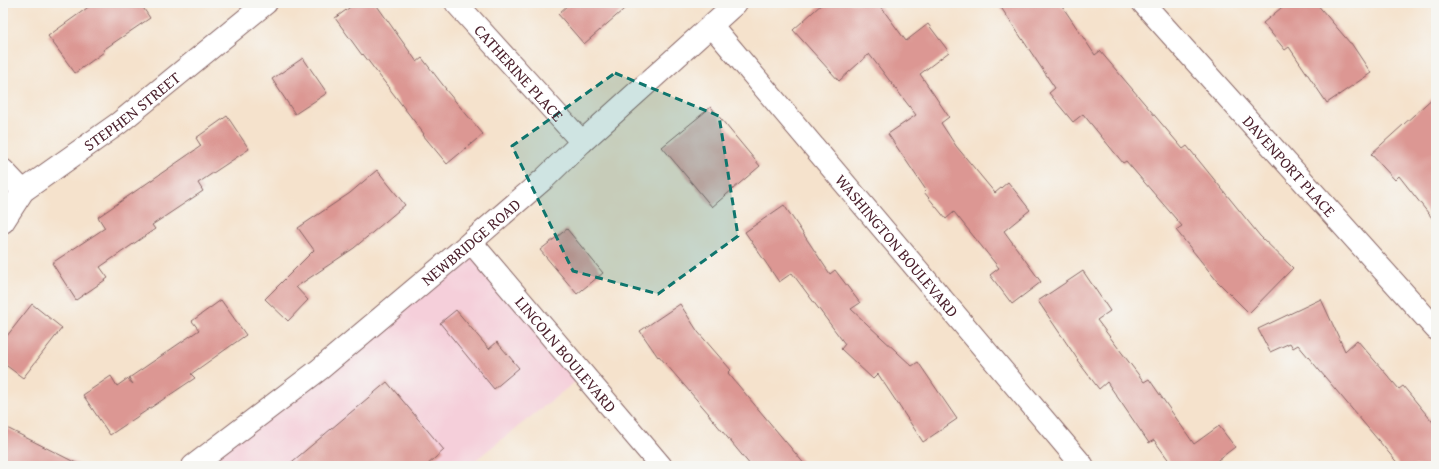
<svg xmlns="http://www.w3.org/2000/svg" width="1439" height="469" font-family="'Gentium Book Plus',serif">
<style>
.built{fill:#f5cfda}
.building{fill:#dc9793}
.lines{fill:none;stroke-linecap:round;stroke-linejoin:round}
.minor-casing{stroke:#866363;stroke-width:24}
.primary-casing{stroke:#866363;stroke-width:24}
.minor{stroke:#fff;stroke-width:22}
.primary{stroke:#fff;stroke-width:22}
.marked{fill:#0f766e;fill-opacity:0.2;stroke:#0f766e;stroke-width:3;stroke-dasharray:8 5;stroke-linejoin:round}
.labels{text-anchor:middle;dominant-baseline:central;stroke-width:3;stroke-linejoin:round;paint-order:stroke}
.street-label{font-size:16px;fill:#4a1f2b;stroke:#f6f6f2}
</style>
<rect width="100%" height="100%" fill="#f6f6f2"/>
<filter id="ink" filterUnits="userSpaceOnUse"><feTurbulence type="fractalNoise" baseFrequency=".025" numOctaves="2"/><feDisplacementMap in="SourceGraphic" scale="8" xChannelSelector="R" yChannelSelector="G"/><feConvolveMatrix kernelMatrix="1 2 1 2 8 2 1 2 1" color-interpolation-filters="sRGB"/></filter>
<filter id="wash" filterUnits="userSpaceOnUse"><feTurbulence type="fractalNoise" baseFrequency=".012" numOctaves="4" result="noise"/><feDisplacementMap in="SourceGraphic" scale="16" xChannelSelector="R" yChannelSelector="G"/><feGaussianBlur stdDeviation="0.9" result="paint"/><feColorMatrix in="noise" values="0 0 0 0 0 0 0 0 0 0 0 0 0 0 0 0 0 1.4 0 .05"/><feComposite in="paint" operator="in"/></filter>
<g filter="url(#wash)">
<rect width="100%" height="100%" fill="#f5e2cc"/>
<path class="built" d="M464,242l116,136 -112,88h-286l134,-101z"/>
<g id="blocks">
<path class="building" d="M94,3h46l10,15 -47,32 1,2 -29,21 -27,-37z
M356,3h19l42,59 5,-4 24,31h-1l38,45 -36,30 -24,-29 1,-1 -61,-80 -1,1 -27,-37z
M570,3h61l-47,41 -26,-30z
M823,3h55l28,38 22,-17 21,28 -29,22 29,43 -8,6 15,23 39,47 13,-11 22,28 -26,21 37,51 -29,22 -22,-29 9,-7 -45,-56 -8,7 -22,-27 2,-2 -38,-56 28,-19 -47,-61 -30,27 -46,-51z
M998,3h62l35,52 5,-4 83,98 4,-3 73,90 33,32 -44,45 -32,-32 -41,-51 6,-4 -56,-65 -3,2 -40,-49 -10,8 -24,-29 6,-5z
M1287,3h29l34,40h1l20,30 -44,30 -38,-56 -4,3 -22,-27z
M303,58l24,35 -32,21 -23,-35z
M1436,95v128l-37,-47 -4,4 -24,-26z
M711,107l49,59 -48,41 -50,-60z
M227,116l22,33 -51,34 5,8 -51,34 3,4 -55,38 8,11 -32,22 -24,-37 53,-35 -7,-11 103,-71 -5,-8z
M377,170l28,35 -51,43 -58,39 12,13 -20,21 -23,-22 49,-49 -16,-22 52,-35z
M784,205l46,69 5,-4 25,33 -9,6 61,57 6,-4 39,57 -34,23 -45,-68 -5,5 -32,-30 4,-5 -53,-71 -13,9 -34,-50z
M567,229l36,44 -26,21 -37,-44z
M1083,271l27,40 -13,9 47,62 5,-3 45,65 25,-18 16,21 -25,19h-45l5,-4 -16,-22 -5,3 -42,-61 -8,7 -22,-29h1l-40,-59z
M1321,299l24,52 12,-11 42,49 4,-3 33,40v40h-36l-102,-121 -5,3 -3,-5 -20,9 -12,-23z
M221,300l25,35 -55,39 4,4 -85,57 -27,-40 28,-19 6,10 10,-7 6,5 -4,-6 70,-48 -7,-9z
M32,304l30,24 -39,50 -20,-15v-22z
M680,304l18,28 33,38 -3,3 78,93h-55l-43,-52h1l-50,-58 -1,1 -18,-26z
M456,310l33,39 8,-7 22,26 -25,21 -54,-66z
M387,382l57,68 -18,16h-139z
M3,426l79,40h-79z"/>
</g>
</g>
<g filter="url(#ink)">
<use href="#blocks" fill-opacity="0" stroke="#866363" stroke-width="1"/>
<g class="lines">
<defs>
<g id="minor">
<path id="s1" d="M456,3l126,139"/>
<path id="s2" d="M1143,3l293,326"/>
<path id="s3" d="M712,26l371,440"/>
<path d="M3,170l20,21"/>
<path id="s4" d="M3,222l20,-31 96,-68 147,-120"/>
<path id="s5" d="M471,242l190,224"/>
</g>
<g id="primary">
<path id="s6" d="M193,466l127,-97 151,-127 74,-64 37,-36 154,-139"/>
</g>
</defs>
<use href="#minor" class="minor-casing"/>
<use href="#primary" class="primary-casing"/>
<use href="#minor" class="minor"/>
<use href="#primary" class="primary"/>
</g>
</g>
<path class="marked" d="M615,73l104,43 19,120 -80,58 -85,-23 -61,-125z"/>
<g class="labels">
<g class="street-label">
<text stroke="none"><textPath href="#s1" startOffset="94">CATHERINE PLACE</textPath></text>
<text stroke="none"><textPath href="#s4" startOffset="172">STEPHEN STREET</textPath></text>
<text stroke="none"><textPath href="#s2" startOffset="219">DAVENPORT PLACE</textPath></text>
<text stroke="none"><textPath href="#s6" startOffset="357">NEWBRIDGE ROAD</textPath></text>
<text stroke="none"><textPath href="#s3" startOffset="287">WASHINGTON BOULEVARD</textPath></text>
<text stroke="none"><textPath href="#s5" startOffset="147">LINCOLN BOULEVARD</textPath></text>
</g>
</g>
<rect width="1439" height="469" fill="none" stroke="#f6f6f2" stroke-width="16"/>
</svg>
